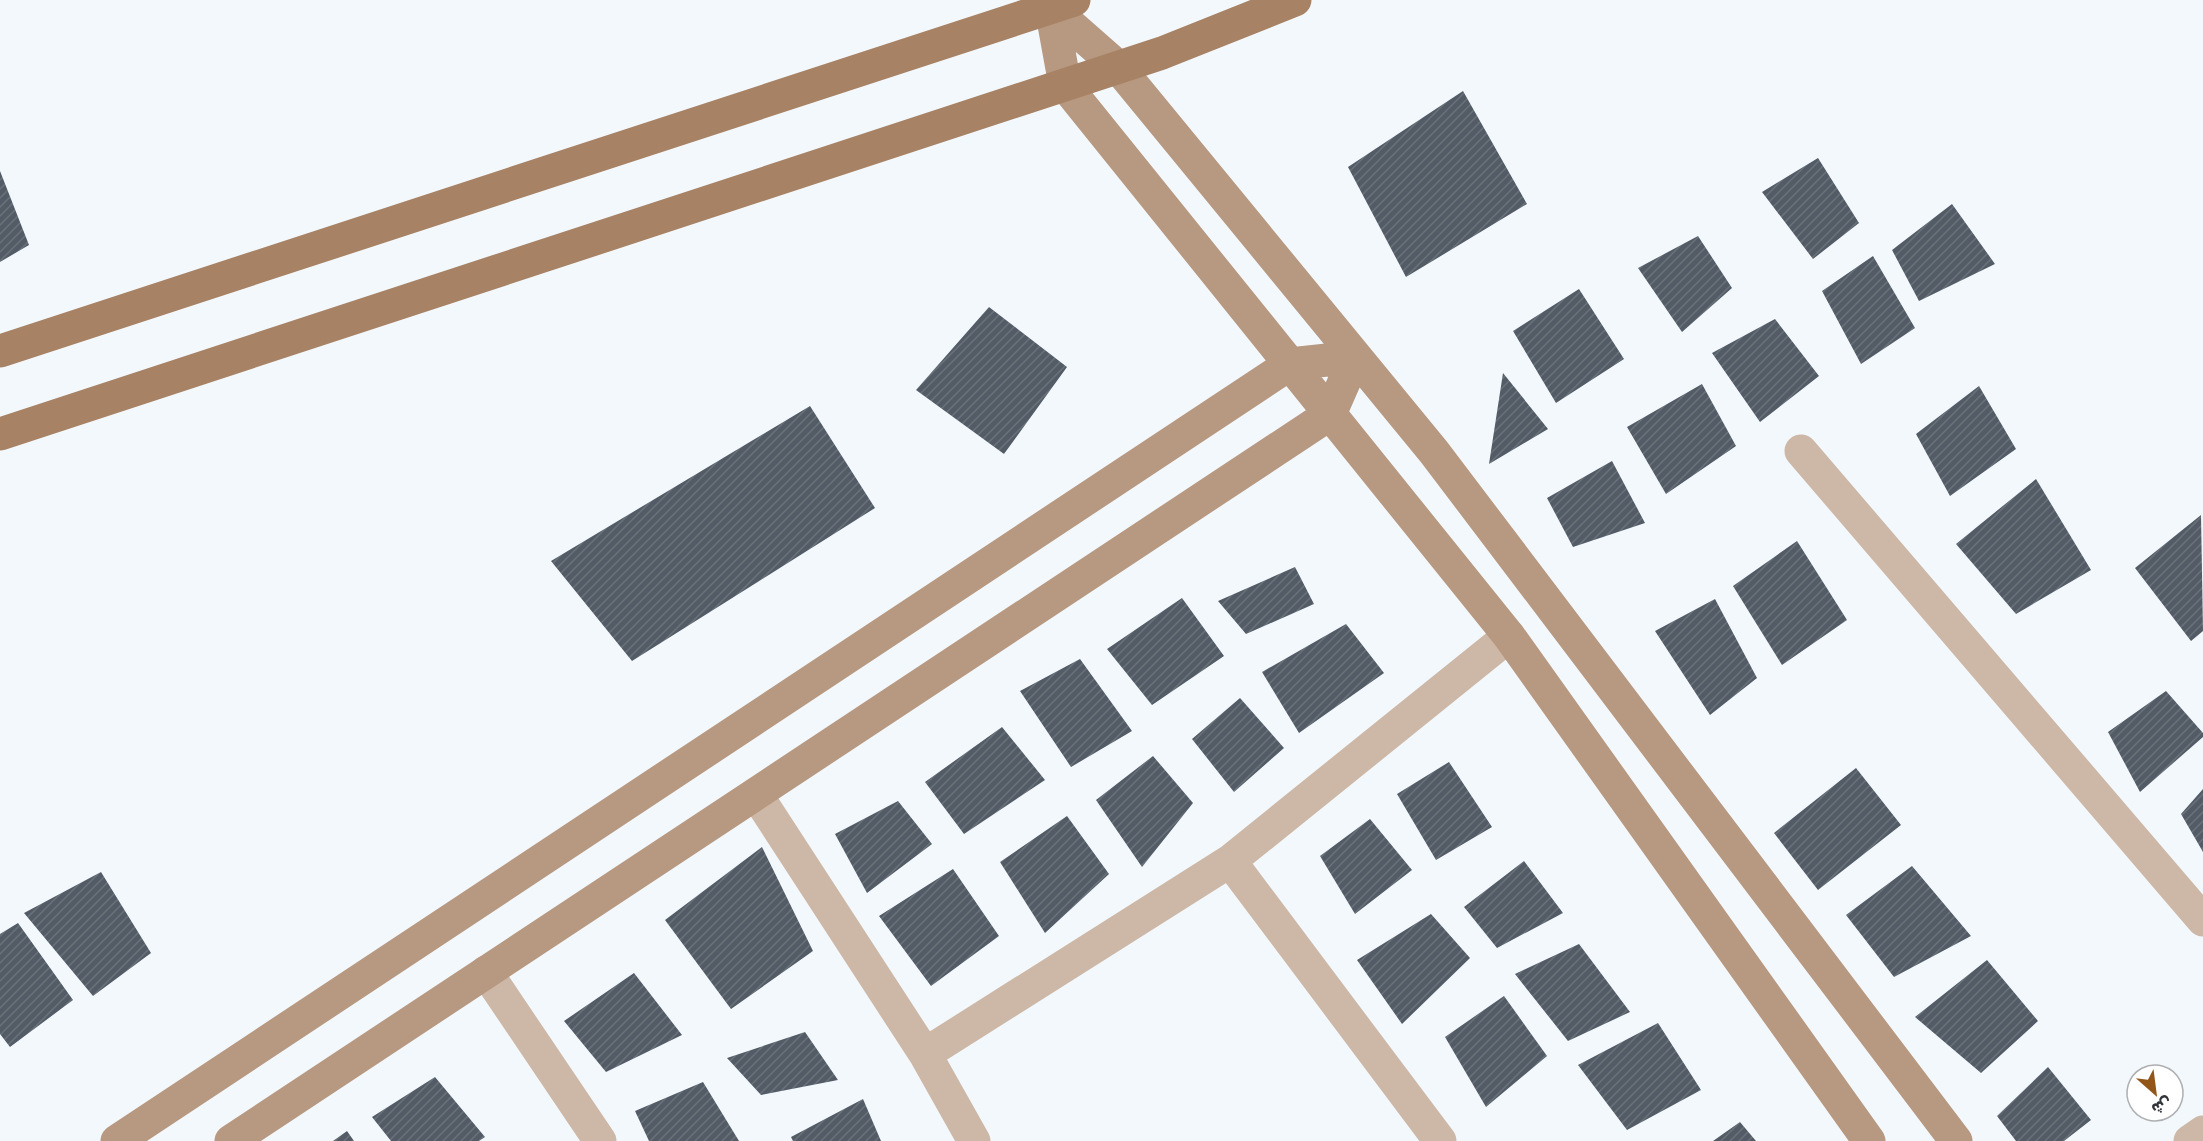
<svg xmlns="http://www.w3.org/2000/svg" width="2203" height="1141" font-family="Rubik,'Noto Sans Arabic',sans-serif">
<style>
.building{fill:url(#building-hatch)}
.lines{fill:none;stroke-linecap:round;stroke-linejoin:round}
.street{stroke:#cdb8a7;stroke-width:33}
.secondary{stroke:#b79880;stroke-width:33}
.primary{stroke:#a78264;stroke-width:33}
</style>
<defs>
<pattern id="building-hatch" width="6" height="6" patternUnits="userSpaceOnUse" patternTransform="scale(1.5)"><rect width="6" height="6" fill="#535c66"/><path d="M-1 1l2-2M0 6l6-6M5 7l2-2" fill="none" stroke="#697179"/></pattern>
</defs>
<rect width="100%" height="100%" fill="#f3f8fd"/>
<path class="building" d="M1463,91l64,113 -121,73 -58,-110z
M1818,158l41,65 -46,36 -51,-67z
M0,171l29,74 -29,17z
M1952,204l43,60 -76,37 -27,-51z
M1698,236l34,52 -50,44 -44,-64z
M1873,256l42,72 -54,36 -39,-73z
M1579,289l45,70 -68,44 -43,-72z
M989,307l78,60 -63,87 -88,-64z
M1775,319l44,57 -59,46 -48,-69z
M1503,373l45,56 -59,35z
M1702,384l34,62 -70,48 -39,-67z
M1979,386l37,63 -66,47 -34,-62z
M810,406l65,102 -243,153 -81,-100z
M1612,461l33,62 -72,24 -26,-49z
M2036,479l55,91 -75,44 -60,-70z
M2201,515l2,116 -12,10 -56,-73z
M1797,541l50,79 -65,45 -49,-79z
M1295,567l19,37 -68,30 -28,-33z
M1182,598l42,58 -72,49 -45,-56z
M1715,599l42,79 -47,37 -55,-84z
M1346,624l38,49 -85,60 -37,-61z
M1080,659l52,72 -61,36 -51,-76z
M2166,691l37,42v4l-63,55 -32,-60z
M1240,698l44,50 -50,44 -42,-53z
M1002,727l43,53 -81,54 -39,-52z
M1153,756l40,47 -51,64 -46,-67z
M1449,762l43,65 -56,33 -39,-66z
M1856,768l45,57 -83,65 -44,-57z
M2203,789v63l-22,-38z
M898,801l34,43 -65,49 -32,-59z
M1067,816l42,58 -64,59 -45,-71z
M1370,819l42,51 -57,44 -35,-58z
M762,847l51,104 -82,58 -66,-89z
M1524,861l39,52 -66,35 -33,-41z
M1912,866l59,70 -77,41 -48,-62z
M953,869l46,67 -68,50 -52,-70z
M101,872l50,81 -58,43 -69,-83z
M1431,914l39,44 -68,66 -45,-64z
M18,923l55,77 -63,47 -10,-13v-100z
M1579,944l51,68 -62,29 -53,-67z
M1987,960l51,61 -57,52 -66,-56z
M634,973l48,62 -76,37 -42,-51z
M1504,996l43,60 -61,51 -41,-70z
M1658,1023l43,67 -74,40 -49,-65z
M805,1032l33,48 -77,15 -34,-37z
M2048,1067l43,53 -27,21h-48l-19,-25z
M435,1077l50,60 -6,4h-88l-19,-24z
M703,1082l36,59h-90l-14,-30z
M863,1099l18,42h-88l-2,-4z
M1740,1122l16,19h-43z
M347,1131l7,10h-21z"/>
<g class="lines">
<path class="street" d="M1801,451l402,469
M756,794l169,260 49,87
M1230,861l210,280
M486,972l114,169
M925,1054l305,-193 279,-225
M2190,1141l13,-9"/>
<path class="secondary" d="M1051,8l67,59 316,385 522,689
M1051,8l14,77 444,551 360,505
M117,1141l1173,-777 65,-7
M231,1141l1099,-727 25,-57"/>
<path class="primary" d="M0,351l1074,-351
M0,434l1162,-381 133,-53"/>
</g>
<g transform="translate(2155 1093) rotate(152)"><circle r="28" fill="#ffffff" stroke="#adafb1" stroke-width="1.5"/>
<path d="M0-4.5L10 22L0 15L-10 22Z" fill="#935619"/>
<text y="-9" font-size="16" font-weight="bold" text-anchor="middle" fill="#32363b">ش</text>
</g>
</svg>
